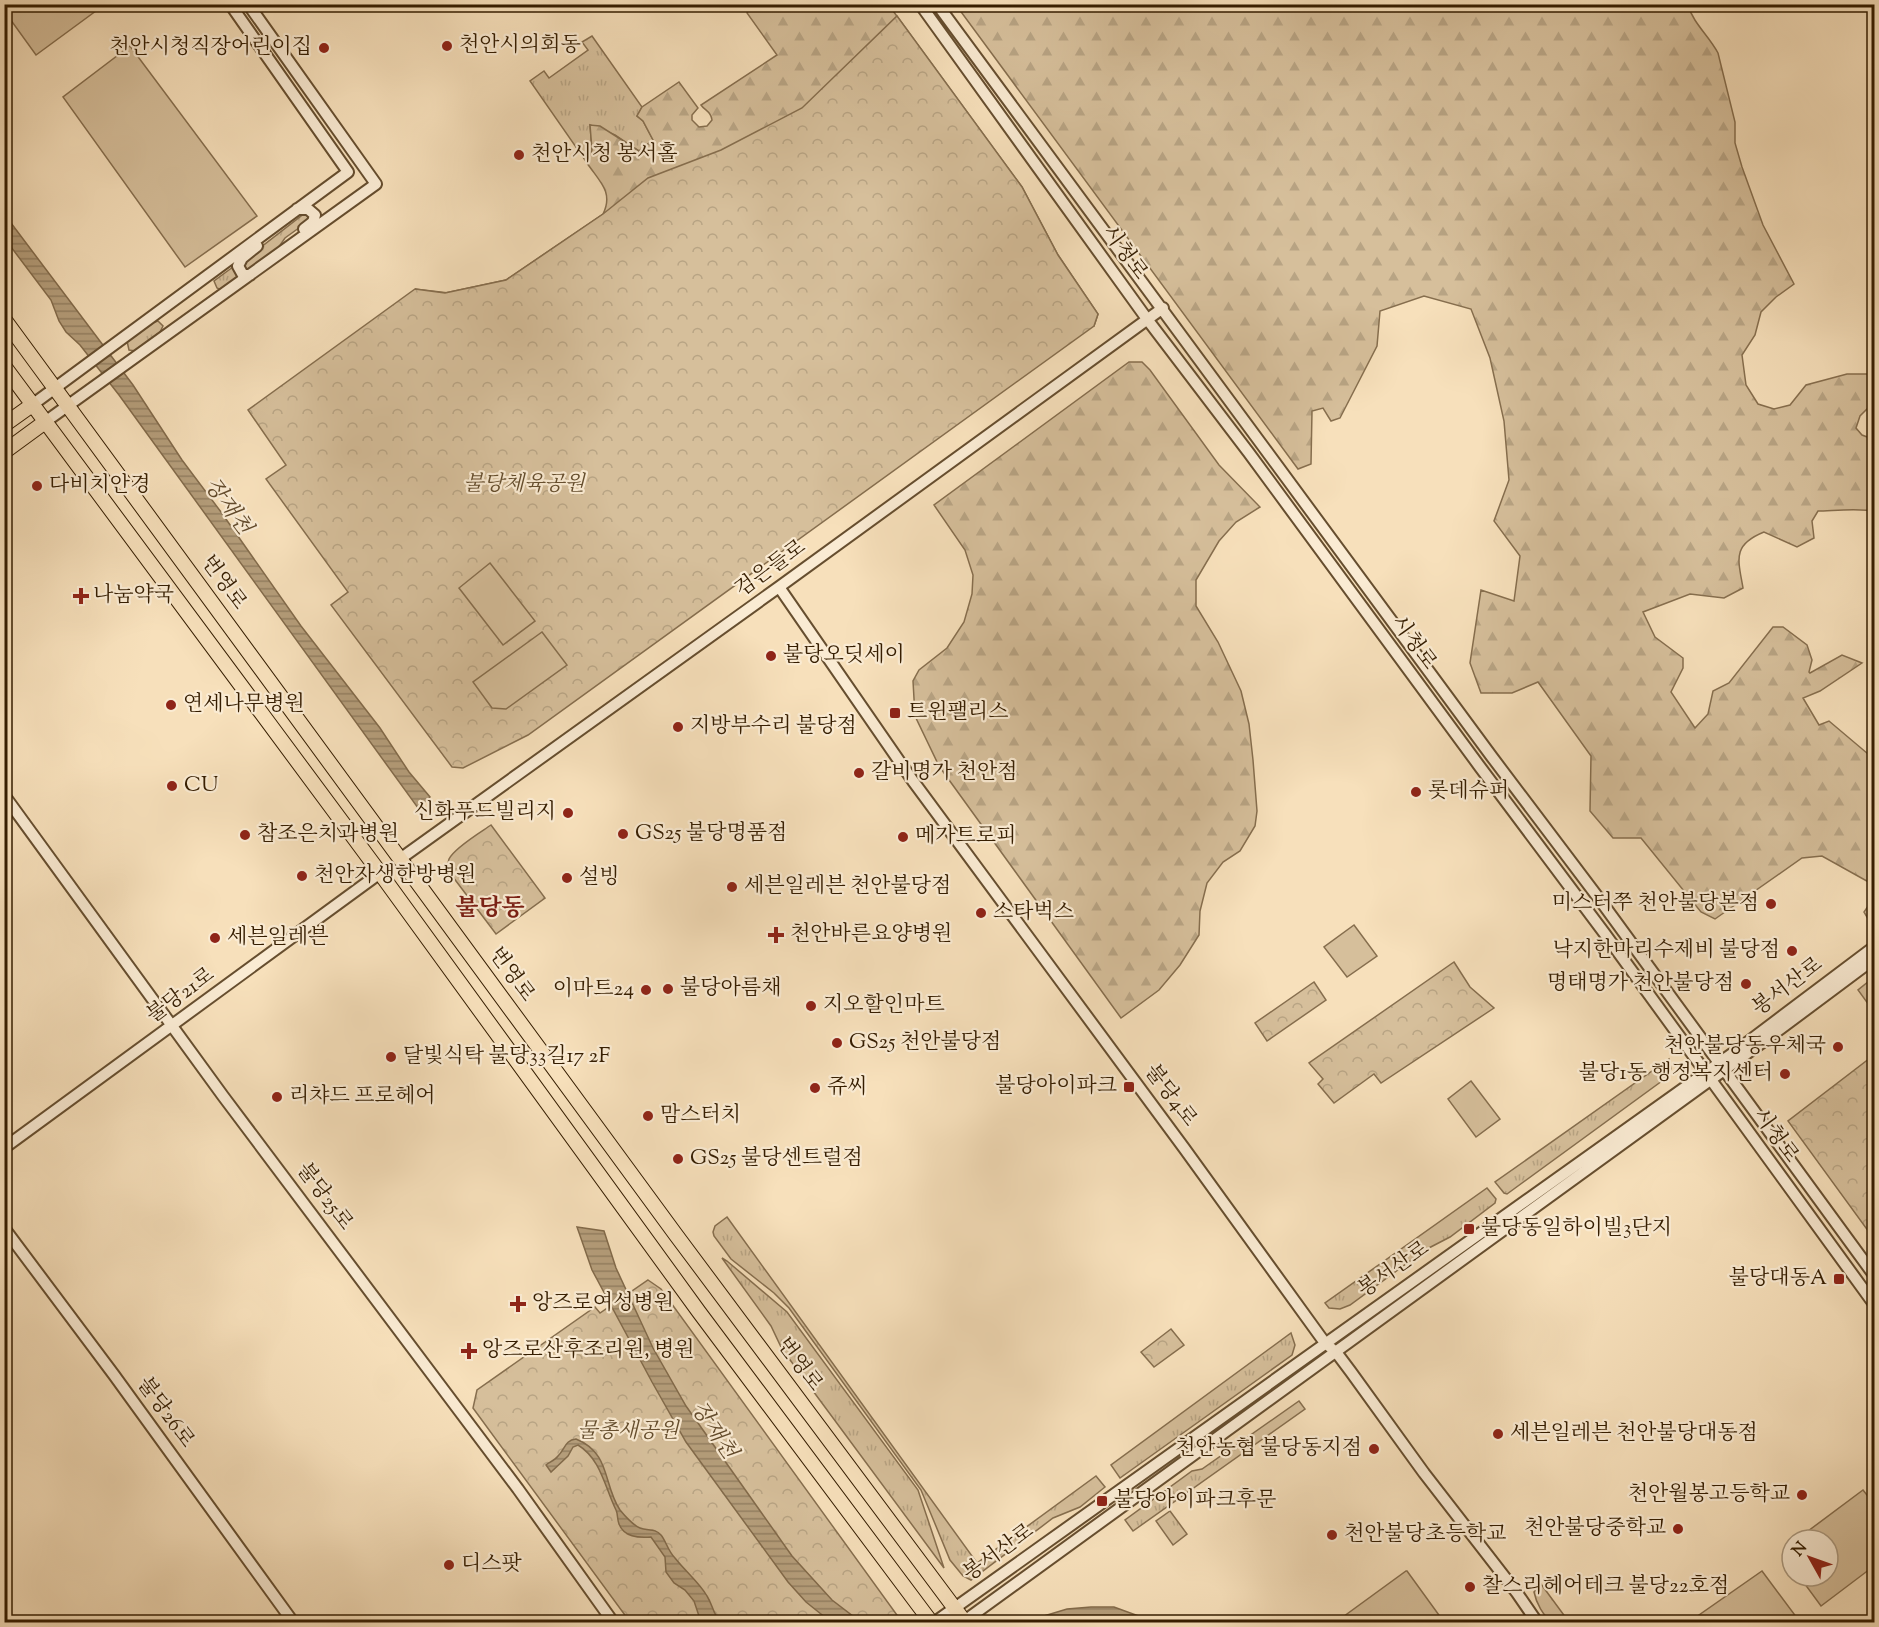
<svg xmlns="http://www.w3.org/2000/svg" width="1879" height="1627" font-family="'Sorts Mill Goudy','Noto Serif KR',serif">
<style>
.grass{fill:url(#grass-tufts);stroke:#866e4e;stroke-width:1.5}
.forest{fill:url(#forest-firs);stroke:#866e4e;stroke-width:1.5}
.park{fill:url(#park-crowns);stroke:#866e4e;stroke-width:1.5}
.pitch{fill:#d6bf9b;stroke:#866e4e;stroke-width:1.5}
.water{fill:url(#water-rules);stroke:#826a4a;stroke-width:1.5}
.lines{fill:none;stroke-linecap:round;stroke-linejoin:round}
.minor-casing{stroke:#664e2f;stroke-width:14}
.major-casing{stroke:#351d00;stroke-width:16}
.minor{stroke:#faebd3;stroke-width:10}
.major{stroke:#f7e0bb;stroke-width:14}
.poi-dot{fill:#8f2418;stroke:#faebd3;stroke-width:2}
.labels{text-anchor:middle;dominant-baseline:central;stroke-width:4.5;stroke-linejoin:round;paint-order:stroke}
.poi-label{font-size:21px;fill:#351d00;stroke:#faebd3;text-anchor:start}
.street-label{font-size:21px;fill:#351d00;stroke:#faebd3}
.park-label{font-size:21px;font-style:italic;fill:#654e2e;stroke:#faebd3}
.water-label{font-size:22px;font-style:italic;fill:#624a2b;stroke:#faebd3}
.quarter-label{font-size:24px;font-weight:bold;fill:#7a1f14;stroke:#faebd3}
</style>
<defs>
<pattern id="grass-tufts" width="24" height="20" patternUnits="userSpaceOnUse" patternTransform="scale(1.5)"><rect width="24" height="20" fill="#d6bf9b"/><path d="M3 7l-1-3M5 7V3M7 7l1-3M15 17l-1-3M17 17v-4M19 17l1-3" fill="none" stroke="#b8a484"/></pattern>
<pattern id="forest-firs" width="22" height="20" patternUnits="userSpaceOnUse" patternTransform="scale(1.5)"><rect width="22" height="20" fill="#d6bf9b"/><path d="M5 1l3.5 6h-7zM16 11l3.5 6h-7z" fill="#b8a484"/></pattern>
<pattern id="park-crowns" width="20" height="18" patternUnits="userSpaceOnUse" patternTransform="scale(1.5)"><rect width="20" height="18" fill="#d6bf9b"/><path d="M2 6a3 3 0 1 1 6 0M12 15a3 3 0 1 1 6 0" fill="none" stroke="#b8a484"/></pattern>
<pattern id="water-rules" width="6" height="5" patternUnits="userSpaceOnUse" patternTransform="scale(1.5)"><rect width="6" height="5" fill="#b59e7b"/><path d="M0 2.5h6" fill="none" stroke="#948062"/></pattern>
</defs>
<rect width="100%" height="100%" fill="#f7e0bb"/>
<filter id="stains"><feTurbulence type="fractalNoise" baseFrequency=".00333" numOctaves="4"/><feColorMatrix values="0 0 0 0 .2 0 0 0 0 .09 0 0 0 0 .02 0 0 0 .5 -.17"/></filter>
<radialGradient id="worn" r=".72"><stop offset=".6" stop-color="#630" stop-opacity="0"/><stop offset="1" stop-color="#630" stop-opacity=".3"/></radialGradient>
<path class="grass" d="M592,36l50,71 -5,9 6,5 10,19 -14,11 -24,-16 -25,-10 2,25 -5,13 -57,-82 14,-10 5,7 39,-28 -6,-8z
M305,213h4l1,7 -25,18 -9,13 -31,21 -2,-11z
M237,264l-3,6 4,8 -17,12 -4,-2 -3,-7z
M158,321l5,5 -3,6 -25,19 -6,-1 -2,-9 25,-18z
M1669,1059l2,10 -5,9 -159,116 -3,-1 -9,-11z
M1487,1188l9,11 -1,4 -45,34 -25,13 -75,55 -10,4 -11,-1 -4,-5z
M727,1217l250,346 119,-87 9,11 -25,20 -27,11 -82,62 -8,-4 -13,-16 -29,-70 -132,-182 -15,-15 -43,-34 -17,-23 -1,-4 2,-6z
M722,1258l5,3 60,51 131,178 26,78 -162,-219 -11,-23z
M1291,1333l4,12 -3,10 -172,123 -9,-13z
M1299,1401l6,8 -172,122 -8,-11 67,-49 10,-2z
M1170,1511l17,23 -14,11 -17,-24z
M1541,1584l28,38c-5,0 -11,1 -16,0 -10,-5 -17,-20 -19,-30z"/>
<path class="forest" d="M753,4h135l134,183 36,68 40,59 -4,12 -403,-4 -276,-33 30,4 61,-13 97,-66c11,-22 -4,-33 -16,-51l5,-13 -2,-25 10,1 39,25 14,-11 -10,-19 -6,-5 5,-9 37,-25 19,26 -6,7v5l7,7 8,-1 5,-6c-1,-9 -7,-9 -11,-15l76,-50 -30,-42 3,-7z
M956,5h732c5,18 21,31 30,48l17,69v21l7,24 21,58 31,59 -18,13 -15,15 -6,23 -13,20 4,30 12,19 16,5 16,-4 16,-20 41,-11h24l3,3v25l-14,14 -4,12 6,7 8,3 4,-6v80c-10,-5 -43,-1 -56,-1l-6,10 2,17 -17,9 -33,-15c-32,13 -26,27 -21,56l-19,10 -34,-4 -47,18 12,25 28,21v10l-12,24 24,36 13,-14 5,-23 16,-8 44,-56h10l24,18 5,15 -3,12 1,1 32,-18 20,8 -42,28 -17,7 16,27 10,-4 45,38v163l-3,2 -7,-12 9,-13 1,-14 -52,-29 -20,2 -87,61 -14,-7 -60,-74h-28l-23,-27 1,-55 -53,-74 -26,11h-31l-11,-30 11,-73 33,11 6,-45 -26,-35 15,-41 -5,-59 -14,-63 -19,-49 -47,-13 -44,15 -3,35 -37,72 -9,3 -8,-13 -11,3 -1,53 -13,5z
M1129,362h13l8,8 69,95 41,42 -24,15 -17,19 -23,39v26l22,36 23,49 8,33 4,36 4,51 -2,15 -15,25 -17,11 -16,21 -7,28 -1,24 -19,30 -21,25 -38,28 -182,-252 -24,-50 -2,-35 6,-11 28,-22 17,-26 8,-28 1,-19 -8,-25 -31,-45z"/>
<path class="park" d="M897,16l125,171 36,68 40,59 -4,12 -566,409 -65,33 -11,-1 -121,-162 17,-13 -82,-113 20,-14 -38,-55 167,-121 30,4 61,-13 97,-66 45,-36 73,-28 81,-42z
M491,825l54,73 -49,36 -43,-57c-3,-6 -6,-12 -4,-18 5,-11 32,-27 42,-34z
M1454,962l16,25 24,21 -113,75 -7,-9 -40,29 -16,-19 5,-5 -14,-16z
M1874,977v35l-16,-22z
M1314,982l12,18 -59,41 -12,-18z
M1874,1055v184l-86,-118z
M648,1280l13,9 241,333h-272l-157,-214 4,-18 118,-83 5,6z
M1171,1329l13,16 -30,22 -13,-15z"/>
<path class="pitch" d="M4,5l1,-1 99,1 -68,50 -31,-43z
M130,46l127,170 -72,51 -122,-170z
M490,563l45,58 -32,24 -44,-57z
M542,632l25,33 -61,44 -14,-1 -19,-26z
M1354,925l23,31 -30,21 -23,-30z
M1471,1081l29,38 -24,18 -28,-38z
M1863,1490l11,14v62l-53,40 -22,-30h29v-36h-32z
M1407,1571l37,51h-108l70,-51z
M1762,1571l38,51h-111z"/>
<path class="water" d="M5,215l128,170 49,75 39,52 80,114 79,102 29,44 21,25 -12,11 -299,-413 -39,-50 -14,-13 -7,-11 -8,-21 -46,-61z
M577,1227l27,4 12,37 37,80 33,58 106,150 40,44 21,16 16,6h-38l-25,-20 -18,-20 -102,-140 -34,-60 -60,-112z
M576,1439c35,14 27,46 44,71 4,5 14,16 20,18 8,3 15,0 21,7 5,6 7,16 14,23 10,13 24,24 32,38 7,11 5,19 16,26h-22l-7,-21 -9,-11 -11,-7 -8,-11 -1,-15 -14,-20c-13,1 -27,0 -32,-13 -2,-5 -1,-10 -3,-14 -11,-22 -15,-51 -38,-65l-5,2 -5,9 -17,16 -5,-7c4,-3 9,-5 12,-9 7,-7 7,-16 18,-17z
M1091,1607h23l41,15h-131l43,-13z"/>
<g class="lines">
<defs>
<path id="minor" d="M920,4l227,315 102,134 231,314 125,167 269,370
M937,4l555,753 108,143 274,375
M297,209h11l7,6 -2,7 -9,7
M250,275h-7l-5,-9 4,-8 15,-12
M32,405l316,-233 -118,-168
M45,422l331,-238 -128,-180
M779,587l134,194 271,367 141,195 11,9 15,20 73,101 93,120 20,29
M4,795l219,301 295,393 95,133
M400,859l379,-272 384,-279
M4,1148l376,-275
M4,1228l110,147 179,247
M935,1622l801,-571 138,-104
M963,1622l801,-581 110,-82"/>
<path id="major" d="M4,319l672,916 289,387
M4,366l376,507 319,439 232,310
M4,425l28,-20
M4,452l41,-30"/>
</defs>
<use href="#minor" class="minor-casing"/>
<use href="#major" class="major-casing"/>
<use href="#minor" class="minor"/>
<use href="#major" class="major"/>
</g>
<g class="poi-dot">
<circle cx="447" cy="46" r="6"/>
<circle cx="324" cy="48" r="6"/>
<circle cx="519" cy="155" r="6"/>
<circle cx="37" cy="486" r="6"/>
<path d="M78 587h6v6h6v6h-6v6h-6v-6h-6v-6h6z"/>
<circle cx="771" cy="656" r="6"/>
<circle cx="171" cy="705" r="6"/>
<rect x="889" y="707" width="12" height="12" rx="3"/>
<circle cx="678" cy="727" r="6"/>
<circle cx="859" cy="773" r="6"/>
<circle cx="172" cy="786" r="6"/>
<circle cx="1416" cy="792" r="6"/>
<circle cx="568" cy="813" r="6"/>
<circle cx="623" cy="834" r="6"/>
<circle cx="245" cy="835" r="6"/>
<circle cx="903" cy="837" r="6"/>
<circle cx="302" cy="876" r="6"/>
<circle cx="567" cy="878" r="6"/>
<circle cx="732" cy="887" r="6"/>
<circle cx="1771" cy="904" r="6"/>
<circle cx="981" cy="913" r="6"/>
<path d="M773 926h6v6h6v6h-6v6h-6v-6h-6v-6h6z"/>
<circle cx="215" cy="938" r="6"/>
<circle cx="1792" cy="951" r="6"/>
<circle cx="1746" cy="984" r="6"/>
<circle cx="668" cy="989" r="6"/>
<circle cx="646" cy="990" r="6"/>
<circle cx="811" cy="1006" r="6"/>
<circle cx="837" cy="1043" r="6"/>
<circle cx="1838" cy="1047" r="6"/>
<circle cx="391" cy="1057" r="6"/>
<circle cx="1785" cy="1074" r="6"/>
<rect x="1123" y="1081" width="12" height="12" rx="3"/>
<circle cx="815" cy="1088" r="6"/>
<circle cx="277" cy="1097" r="6"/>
<circle cx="648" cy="1116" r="6"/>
<circle cx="678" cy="1159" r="6"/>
<rect x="1463" y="1223" width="12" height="12" rx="3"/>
<rect x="1833" y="1273" width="12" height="12" rx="3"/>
<path d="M515 1295h6v6h6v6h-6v6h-6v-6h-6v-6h6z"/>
<path d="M466 1342h6v6h6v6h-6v6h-6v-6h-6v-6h6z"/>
<circle cx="1498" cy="1434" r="6"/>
<circle cx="1374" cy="1449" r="6"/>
<circle cx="1802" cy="1495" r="6"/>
<rect x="1096" y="1495" width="12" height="12" rx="3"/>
<circle cx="1678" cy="1529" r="6"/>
<circle cx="1332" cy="1535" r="6"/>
<circle cx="449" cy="1565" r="6"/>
<circle cx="1470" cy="1587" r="6"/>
</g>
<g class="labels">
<g class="poi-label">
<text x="459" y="46">천안시의회동</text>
<text x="312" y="48" text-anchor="end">천안시청직장어린이집</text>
<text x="531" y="155">천안시청 봉서홀</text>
<text x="49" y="486">다비치안경</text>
<text x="93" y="596">나눔약국</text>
<text x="783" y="656">불당오딧세이</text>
<text x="183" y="705">연세나무병원</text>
<text x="907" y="713">트윈팰리스</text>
<text x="690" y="727">지방부수리 불당점</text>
<text x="871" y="773">갈비명가 천안점</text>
<text x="184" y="786">CU</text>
<text x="1428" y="792">롯데슈퍼</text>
<text x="556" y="813" text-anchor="end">신화푸드빌리지</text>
<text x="635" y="834">GS25 불당명품점</text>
<text x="257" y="835">참조은치과병원</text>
<text x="915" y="837">메가트로피</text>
<text x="314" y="876">천안자생한방병원</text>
<text x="579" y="878">설빙</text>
<text x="744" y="887">세븐일레븐 천안불당점</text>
<text x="1759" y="904" text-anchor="end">미스터쭈 천안불당본점</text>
<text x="993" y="913">스타벅스</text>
<text x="790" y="935">천안바른요양병원</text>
<text x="227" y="938">세븐일레븐</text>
<text x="1780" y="951" text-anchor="end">낙지한마리수제비 불당점</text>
<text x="1734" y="984" text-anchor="end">명태명가 천안불당점</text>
<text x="680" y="989">불당아름채</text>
<text x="634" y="990" text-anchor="end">이마트24</text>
<text x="823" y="1006">지오할인마트</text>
<text x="849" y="1043">GS25 천안불당점</text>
<text x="1826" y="1047" text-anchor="end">천안불당동우체국</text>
<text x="403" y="1057">달빛식탁 불당33길17 2F</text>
<text x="1773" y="1074" text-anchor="end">불당1동 행정복지센터</text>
<text x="1117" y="1087" text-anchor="end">불당아이파크</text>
<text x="827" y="1088">쥬씨</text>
<text x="289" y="1097">리챠드 프로헤어</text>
<text x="660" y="1116">맘스터치</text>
<text x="690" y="1159">GS25 불당센트럴점</text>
<text x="1481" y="1229">불당동일하이빌3단지</text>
<text x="1827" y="1279" text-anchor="end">불당대동A</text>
<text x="532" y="1304">앙즈로여성병원</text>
<text x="482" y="1351">앙즈로산후조리원, 병원</text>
<text x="1510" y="1434">세븐일레븐 천안불당대동점</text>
<text x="1362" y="1449" text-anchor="end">천안농협 불당동지점</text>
<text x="1790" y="1495" text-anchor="end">천안월봉고등학교</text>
<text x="1114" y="1501">불당아이파크후문</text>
<text x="1666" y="1529" text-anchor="end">천안불당중학교</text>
<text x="1344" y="1535">천안불당초등학교</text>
<text x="461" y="1565">디스팟</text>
<text x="1482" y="1587">찰스리헤어테크 불당22호점</text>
</g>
<g class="street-label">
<text transform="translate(1124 253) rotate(54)">시청로</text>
<text transform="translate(771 569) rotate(-36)">검은들로</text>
<text transform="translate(223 583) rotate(54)">번영로</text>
<text transform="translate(1413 643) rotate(54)">시청로</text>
<text transform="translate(511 975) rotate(54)">번영로</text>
<text transform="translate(1788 987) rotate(-37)">봉서산로</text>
<text transform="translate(181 996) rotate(-36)">불당21로</text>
<text transform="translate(1170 1096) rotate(53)">불당4로</text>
<text transform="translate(1775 1136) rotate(54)">시청로</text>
<text transform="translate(324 1197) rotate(53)">불당25로</text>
<text transform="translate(1394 1270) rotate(-35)">봉서산로</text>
<text transform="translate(799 1365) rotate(53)">번영로</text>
<text transform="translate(165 1413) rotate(54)">불당26로</text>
<text transform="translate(999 1553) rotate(-36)">봉서산로</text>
</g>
<g class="park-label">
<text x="524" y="485">불당체육공원</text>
<text x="628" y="1432">물총새공원</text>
</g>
<g class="water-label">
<text transform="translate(227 507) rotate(54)">장재천</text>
<text transform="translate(713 1431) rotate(56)">장재천</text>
</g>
<g class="quarter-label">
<text x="490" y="909">불당동</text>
</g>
</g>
<rect width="1879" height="1627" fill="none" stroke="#f7e0bb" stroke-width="24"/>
<rect x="6" y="6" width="1867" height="1615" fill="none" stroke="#351d00" stroke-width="3"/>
<rect x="12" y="12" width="1855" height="1603" fill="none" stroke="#351d00" stroke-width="1.5"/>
<g transform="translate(1810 1558) rotate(310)"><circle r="28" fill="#faebd3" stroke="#ab997f" stroke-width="1.5"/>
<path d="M0-4.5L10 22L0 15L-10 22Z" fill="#8f2418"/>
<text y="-9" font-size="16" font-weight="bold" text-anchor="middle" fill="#351d00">N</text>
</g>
<rect width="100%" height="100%" filter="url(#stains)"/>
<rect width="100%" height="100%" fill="url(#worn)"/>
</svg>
